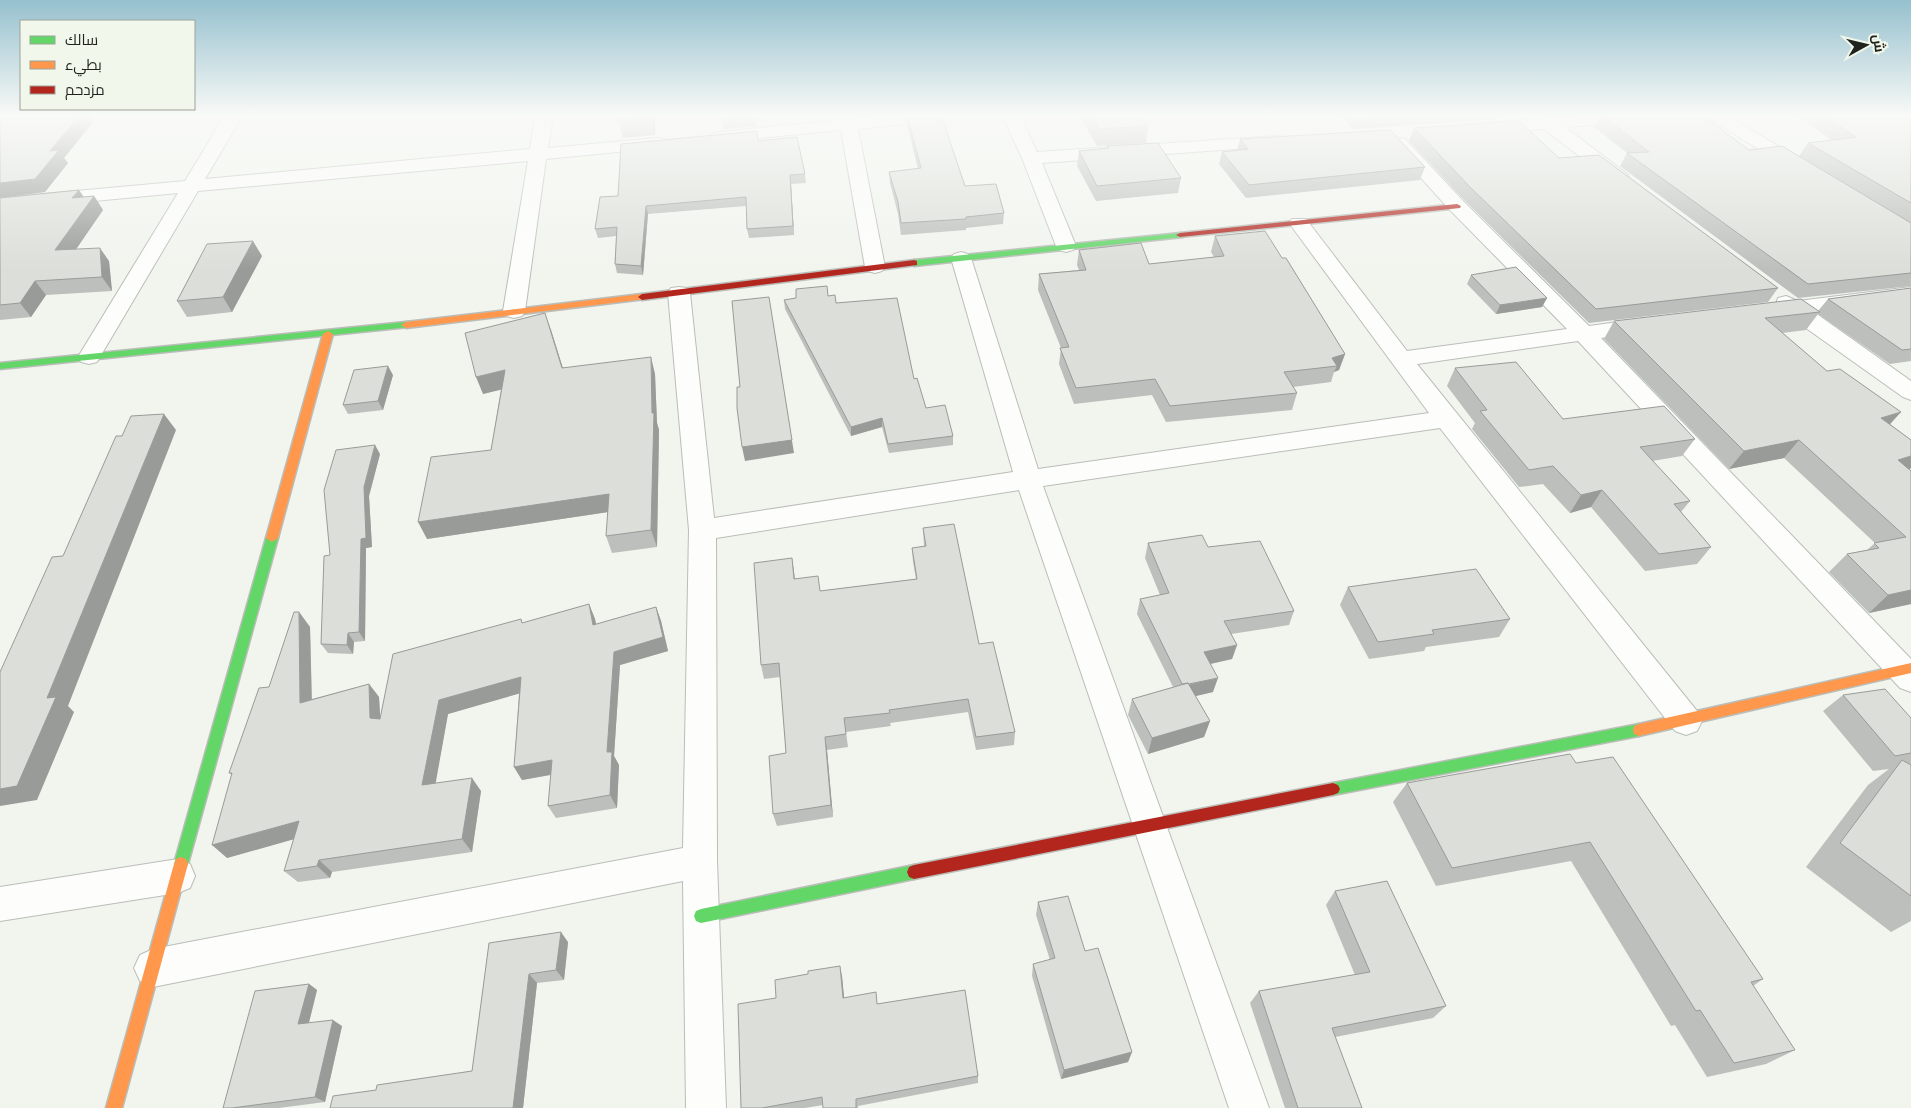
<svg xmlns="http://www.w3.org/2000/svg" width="1911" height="1108" font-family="'Source Sans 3',Cairo,sans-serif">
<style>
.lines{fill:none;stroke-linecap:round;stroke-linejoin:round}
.street-casing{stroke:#babdb8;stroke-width:2}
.fast-casing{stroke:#babdb8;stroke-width:3}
.slow-casing{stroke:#babdb8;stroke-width:3}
.jam-casing{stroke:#babdb8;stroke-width:3}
.street{fill:#fdfefc;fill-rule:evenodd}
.fast{fill:#63d668;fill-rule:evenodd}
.slow{fill:#ff974d;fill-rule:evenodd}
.jam{fill:#b3261e;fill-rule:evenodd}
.wall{fill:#bcbfbb}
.shaded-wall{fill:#999b98}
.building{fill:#dbded9;stroke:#999b98}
</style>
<rect width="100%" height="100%" fill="#f1f5ee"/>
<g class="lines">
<defs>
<path id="street" d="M225,115h18l-38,64 325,-30 5,-34h18l-5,33 110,-10 6,1 3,4 -3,4 -6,1 -112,11 -21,152 -3,5 -8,2 -8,-2 -3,-5 25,-150 -330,30 -101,171 -8,2 -8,-2 -3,-5 100,-164 -178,17v-12l185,-17z
M838,115h18v3l32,-3h64l-3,4 -6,1 -85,9 27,138 -3,4 -7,2 -7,-2 -3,-4 -24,-137 -121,12 -6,-1 -3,-4 3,-4 6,-1 119,-12z
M1002,115h18l17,37 240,-16 6,1 3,4 -3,4 -6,1 -235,17 34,83 -3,4 -7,2 -7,-2 -3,-4 -34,-88z
M1585,115h80l-3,4 -6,1 -91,7 62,47 2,4 -2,4h-14l-69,-53 -57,4 -6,-1 -3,-4 3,-4 6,-1z
M1704,115h22l81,48 2,4 -2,4h-14z
M1399,138l6,1 59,63 125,124 58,-8 8,2 3,5 -3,5 -54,8 310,321v33l-11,-4 -322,-347 -161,23 280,347 5,10 -5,10 -11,4 -11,-4 -235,-303 -397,58 226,622h-40l-210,-618 -303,48 1,323 9,247h-40l-3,-227 -530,106 -13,-6 -6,-13 6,-13 13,-6 530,-101 6,-318 -21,-237 3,-5 8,-1 8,1 3,5 24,225 299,-46 -62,-214 3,-4 7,-2 7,2 3,4 67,211 391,-56 -137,-186 -3,-4 3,-4h14l101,132 160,-22 -117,-119 -57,-63 -3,-4 3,-4z
M1911,287v12l-97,13 97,69v19l-8,-3 -114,-81 -15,2 -8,-2 -3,-5 3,-5 10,-2 2,-6 8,-2 12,5z
M178,859l12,5 5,12 -5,12 -12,5 -178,28v-34z"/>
<path id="fast" d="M1180,233l4,2 -1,2 -269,29 -4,-3 4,-3z
M406,322l3,1v4l-409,42v-6z
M272,534l6,4 -90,326 -2,5 -5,2 -5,-2 -2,-5 92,-326z
M1639,724l5,2 1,4 -1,4 -5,2 -306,59 -5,-2 -2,-4 2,-4 5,-2z
M914,865l5,2 2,5 -2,5 -5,2 -213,44 -5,-2 -2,-5 2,-5 5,-2z"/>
<path id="slow" d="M642,294l4,3 -1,2 -239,29 -5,-3 5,-3z
M328,331l5,3 -55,204 -6,4 -6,-4 57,-204z
M1911,663v10l-272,63 -5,-2 -1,-4 1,-4 5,-2z
M181,857l5,2 2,5 -66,244h-16l68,-244 2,-5z"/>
<path id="jam" d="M1457,204l4,2 -1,2 -280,29 -4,-2 4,-2z
M914,260l3,1v4l-275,35 -4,-3 4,-3z
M1333,783l5,2 2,4 -2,4 -5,2 -419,84 -5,-2 -2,-5 2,-5 5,-2z"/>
</defs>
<use href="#street" class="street-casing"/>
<use href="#fast" class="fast-casing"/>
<use href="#slow" class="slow-casing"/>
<use href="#jam" class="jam-casing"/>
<use href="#street" class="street"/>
<use href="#fast" class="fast"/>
<use href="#slow" class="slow"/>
<use href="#jam" class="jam"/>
</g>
<path class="wall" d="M655,115v20l-32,3 -4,-17z
M721,115h35l1,11 -33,3z
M906,115l59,71 39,27 -1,11 -37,4v2l-65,5 -3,-21 -8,-31 -1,-11 29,-3 -11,-44z
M1079,115h62l7,11 -2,17 -49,3z
M1340,115h159l-2,4 -144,10z
M1600,115h102l47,35 162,73v63l-113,12 -178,-132 7,-13 -33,-26z
M1796,115h115v108l-112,-67 9,-13 24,-3z
M0,120l93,2 -29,36 4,5 -23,29 -38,5h77l10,-1 9,14 -27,39 33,12 3,30 -66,4 -15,22 -31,3z
M1414,128l364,160 -10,14 -179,21 -124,-122 -56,-60z
M1240,139l185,28 -5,13 -174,18 -27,-34 3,-12 15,-2z
M759,141l46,33 1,9 -15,1 3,51 -45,3 -2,-9 -1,-23 -98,8 -5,61 -26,-2 -2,-9 1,-28 -18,2 -3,-9z
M1107,146l74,32 -3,15 -82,8 -19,-35 2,-15 28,-3z
M1215,236l67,22 63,96 -6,16 -5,2 -3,10 -38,5 4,6 -5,17 -126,12 -14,-27 -78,9 -15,-40 2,-16 -23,-58 1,-16 40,-4 -2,-5 2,-15 70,14 65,-7 -3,-5z
M262,256l-30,56 -45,5 -10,-16z
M1471,275l76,23 -5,9 -46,7 -29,-30z
M1911,288v73l-21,3 -72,-50 -12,16 -24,3 108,91 21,16v28l-2,2 2,134 -42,9 -40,-41 18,-18 20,-4 8,-7 -91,-85 -55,11 -125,-130 10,-18 204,-10 10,-12z
M828,296l8,7 78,76 12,29 27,28v9l-64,8 -7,-26 -31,9 -66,-127 -1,-9z
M551,330l12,38 92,6 2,49 2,7 -2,117 -45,6 -6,-17 2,-24 -181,27 64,-89 10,-61 -18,5z
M1455,368l108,51 132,20 -13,17 -30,5 38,40 -9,11 30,35 -14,17 -52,7 -54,-64 -21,6 -27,-29 -24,3 -47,-58 3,-6 -28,-37z
M393,375l-10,35 -35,4 -5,-9z
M380,454l-11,42 3,51 -6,1 -1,93 -11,1 -1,12 -25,-1 -7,-9 9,-89z
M923,528l56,116 36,88 -1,13 -38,5 -8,-38 -78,11 1,3 -45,6 2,15 -21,3 6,67 -56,9 -4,-12 13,-61 -6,-76 -16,2 -3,-14 31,-107 3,21 25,12 96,-12 -3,-17 -1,-14 12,-2z
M1148,543l60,4 86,64 -5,14 -58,9 6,11 -5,14 -21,5 2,28 -18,4 15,25 -6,16 -56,17 -20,-39 4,-16 41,-12 -36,-73 3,-15 20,-4 -15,-37z
M1348,587l162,32 -11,18 -73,10 -2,4 -55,8 -29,-54z
M589,604l6,15 1,5 60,-17 5,14 7,30 -48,14 -6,91 5,9 -2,43 -61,10 -8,-12 3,-31 -29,5 -8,-13 5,-74 -71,21 -13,69 46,8 -9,61 -140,20 -2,6 -32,4 -14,-11 10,-32 -67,19 5,-83 -3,-2 40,-86 30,-75 11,15 2,72 57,-15 10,13 1,22 143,-96z
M1843,695l68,23v203l-20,11 -85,-65 62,-82 21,-16 -16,2 -50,-60z
M1576,763l187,216 -10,7 42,64 -29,14 -59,13 -32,-52 -4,1 -100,-165 -135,25 -43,-84 14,-19z
M1335,891l111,115 -13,12 -98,19 27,71h-77l-35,-105 9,-12 96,-16 -29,-70z
M1038,902l47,49 47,101 -4,10 -67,17 -29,-103 1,-12 17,-4 -14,-45z
M568,942l-4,38 -27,3 -14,125h-193l46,-18 96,-19 17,-128z
M842,976l2,22 34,6 100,72v7l-120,23v2h-35v-3l-18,3h-64l35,-110z
M309,984l8,6 -8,33 33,3 -17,76 -46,6h-56z"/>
<path class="shaded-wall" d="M80,115h9l4,7 -29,36 4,5 -23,29 -45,6v-15l50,-32z
M651,115h4v20l-4,-16z
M790,175l1,9 3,51 -1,-9z
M79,190l9,13 -16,-5z
M94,196l9,14 -37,54 -11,-14z
M646,206l2,8 -5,61 -2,-9z
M253,241l9,15 -30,56 -9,-15z
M100,248l9,13 3,30 -10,-14z
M35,281l11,14 -15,22 -11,-14z
M1547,298l-5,9 -46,7 4,-9z
M771,310l23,143 -49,8 -3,-14z
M545,313l6,17 17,55 -6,-17z
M1345,354l-6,16 -5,2 3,-6 -5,-8z
M651,357l4,17 2,49 2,7 -2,117 -6,-17 1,-117z
M388,366l5,9 -10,35 -5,-9z
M505,370l7,17 -29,7 -7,-17z
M1901,412l-17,19 -3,-13z
M164,414l12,16 -108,276 6,6 -37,88 -37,6v-17l47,-91z
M882,418v9l-31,9v-9z
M1799,440l-15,18 -55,11 15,-18z
M375,445l5,9 -11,42 3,51 -6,1 -1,93 -6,-9 2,-93 3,-52z
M1911,456v12l-2,2 -11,-10z
M1602,490l-11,17 -21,6 11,-18z
M609,494l6,17 -188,28 -9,-17z
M792,558l2,14 2,21 -2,-14z
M1911,590v14l-42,9 19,-18z
M589,604l6,15 4,20 -6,-14z
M656,607l5,14 7,30 -48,14 -6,91 5,9 -2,43 -7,-13 -3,-43 7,-100z
M299,612l11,15 2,89 -12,-13z
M348,633l6,9 -1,12 -6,-9z
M1237,645l-5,14 -32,7 4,-14z
M521,677l7,14 -80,23 -15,84 -11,-13 17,-85z
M1218,678l-5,14 -34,8 4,-14z
M369,684l10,13 2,34 -11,-13z
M1210,721l-6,16 -56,17 4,-16z
M825,737l2,13 6,67 -2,-12z
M552,760l8,13 -38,7 -8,-13z
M472,778l9,13 -9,61 -10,-13z
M299,821l13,13 -85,24 -15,-13z
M319,860l13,12 -2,6 -13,-12z
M561,932l7,10 -4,38 -8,-10z
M840,966l2,10 3,31 -2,-9z
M529,974l8,9 -14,125h-10z
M309,984l8,6 -10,40 -9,-6z
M333,1020l9,6 -17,76 -10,-5z
M1132,1052l-4,10 -67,17 3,-9z"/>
<path class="building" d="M5,115h75l-30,36 9,-1 -24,29 -35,4v-63z
M620,115h31v4l-32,2z
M907,115h34l24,71 31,-2 8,29 -38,4v2l-65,4 -3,-21 -9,-30 32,-4z
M1090,115h51l7,11 -49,3z
M1351,115h85l-80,6z
M1602,115h100l47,35 33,-4 129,77v50l-103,11 -181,-131 22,-1z
M1823,115h88v88l-103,-60 48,-6z
M1519,121l40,37 40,-3 179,133 -182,21 -125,-121 -57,-60z
M1390,130l35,37 -176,18 -27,-33 26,-3 -8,-10z
M757,131l1,10 39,-4 8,37 -15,1 3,51 -46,3 -1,-32 -100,9 -5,60 -26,-2 2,-37 -22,2 5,-32 18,-1 3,-52z
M1158,143l23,35 -84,8 -18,-35 30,-3 -2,-2z
M79,190l-7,8 22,-2 -39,54 45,-2 2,29 -67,4 -15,22 -20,2v-107z
M1265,231l17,27h4l59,96 -13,4 5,8 -53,6 13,21 -127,13 -15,-27 -79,9 -16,-40 9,-1 -30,-73 47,-4 -7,-20 62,-7 8,21 75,-8 -9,-20z
M253,241l-30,56 -46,4 30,-57z
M1516,267l31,31 -47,7 -29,-30z
M827,286l1,10 7,-1 1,8 61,-5 17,81 3,-1 9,30 19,-3 8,31 -65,8 -6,-26 -31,9 -67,-127 12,-2v-9z
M1911,288v61l-9,1 -74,-51z
M769,297l23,143 -50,7 -5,-39v-21h3l-8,-86z
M1801,299l19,13 -55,6 62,53 13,-2 61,43 -20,6 30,22v16l-13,4 13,11v119l-23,5 -41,-41 32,-6 -5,-5 32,-6 -107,-97 -55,11 -130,-130z
M545,313l17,55 89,-11 1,56h2l-3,117 -45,6 3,-42 -191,28 13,-65 60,-7 14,-80 -29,7 -11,-44z
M1516,362l47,57 101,-13 31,33 -55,8 50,54 -16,3 37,43 -52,7 -57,-64 -21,5 -28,-29 -24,4 -49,-59 7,-1 -32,-42z
M388,366l-10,35 -35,4 11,-35z
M164,414l-117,284 9,-1 -39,89 -17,3v-117l52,-115 11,-1 53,-120h6l9,-20z
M375,445l-11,42 2,51 -5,1 -2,93 -11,1 -1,12 -26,-1 3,-88 6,-1 -6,-65 12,-40z
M954,524l25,120 14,-2 22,90 -39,5 -8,-38 -79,11 1,3 -46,5 2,16 -21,3 6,68 -58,9 -4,-58 17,-3 -7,-90 -18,2 -7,-102 38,-5 2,21 24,-3 2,15 97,-12 -5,-31 14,-2 -3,-18z
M1202,535l6,12 52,-6 34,70 -70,10 13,24 -33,7 14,26 -29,6 -1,-1 -6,1 -42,-85 29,-6 -21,-50z
M1476,569l34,50 -78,11 2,4 -56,8 -30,-55z
M589,604l4,21 63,-18 7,30 -49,15 -7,100h5l-2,43 -62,11 4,-46 -38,7 7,-90 -82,23 -17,85 50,-7 -10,61 -143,21 -2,6 -33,5 15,-50 -87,24 20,-72h-3l30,-85 10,-1 25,-75h5l1,91 69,-19 1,34 10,1 13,-65 128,-35 1,4z
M1188,683l22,38 -58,17 -20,-39z
M1885,689l26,29v35l-16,3 -52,-61z
M1570,754l6,9 37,-6 150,222 -12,3 44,68 -61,13 -34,-53 -4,1 -106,-169 -138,26 -45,-85z
M1902,760l9,5v131l-71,-53z
M1387,881l59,125 -114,22 30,80h-64l-39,-117 111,-19 -35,-81z
M1068,896l17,55 13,-3 34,104 -68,18 -31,-106 22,-6 -17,-56z
M561,932l-5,38 -27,4 -16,134h-183l3,-12 43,-6 1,-5 95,-14 17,-128z
M840,966l3,32 33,-6 1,12 88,-14 13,86 -122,23v9h-33l-1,-11 -60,11h-21l-3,-104 38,-6 -1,-18 33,-6v-3z
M309,984l-11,40 35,-4 -18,77 -83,11h-9l32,-117z"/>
<linearGradient id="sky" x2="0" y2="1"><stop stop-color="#96c0ce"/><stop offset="0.43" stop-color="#f9faf7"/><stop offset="1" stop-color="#f9faf7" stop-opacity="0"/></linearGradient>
<rect width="1911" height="270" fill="url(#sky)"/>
<rect x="20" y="20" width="175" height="90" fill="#f1f8eb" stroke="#9da299"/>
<rect x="30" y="36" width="25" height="8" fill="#63d668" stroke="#9da299"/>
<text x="65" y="45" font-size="15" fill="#1f221d">سالك</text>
<rect x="30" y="61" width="25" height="8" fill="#ff974d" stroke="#9da299"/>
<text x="65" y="70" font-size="15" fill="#1f221d">بطيء</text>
<rect x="30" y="86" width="25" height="8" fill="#b3261e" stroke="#9da299"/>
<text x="65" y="95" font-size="15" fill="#1f221d">مزدحم</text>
<g transform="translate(1866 45) rotate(82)" stroke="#f1f8eb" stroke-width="4" paint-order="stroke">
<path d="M0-4L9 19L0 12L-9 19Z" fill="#1f221d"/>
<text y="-8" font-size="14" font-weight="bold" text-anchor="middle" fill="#1f221d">ش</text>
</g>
</svg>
